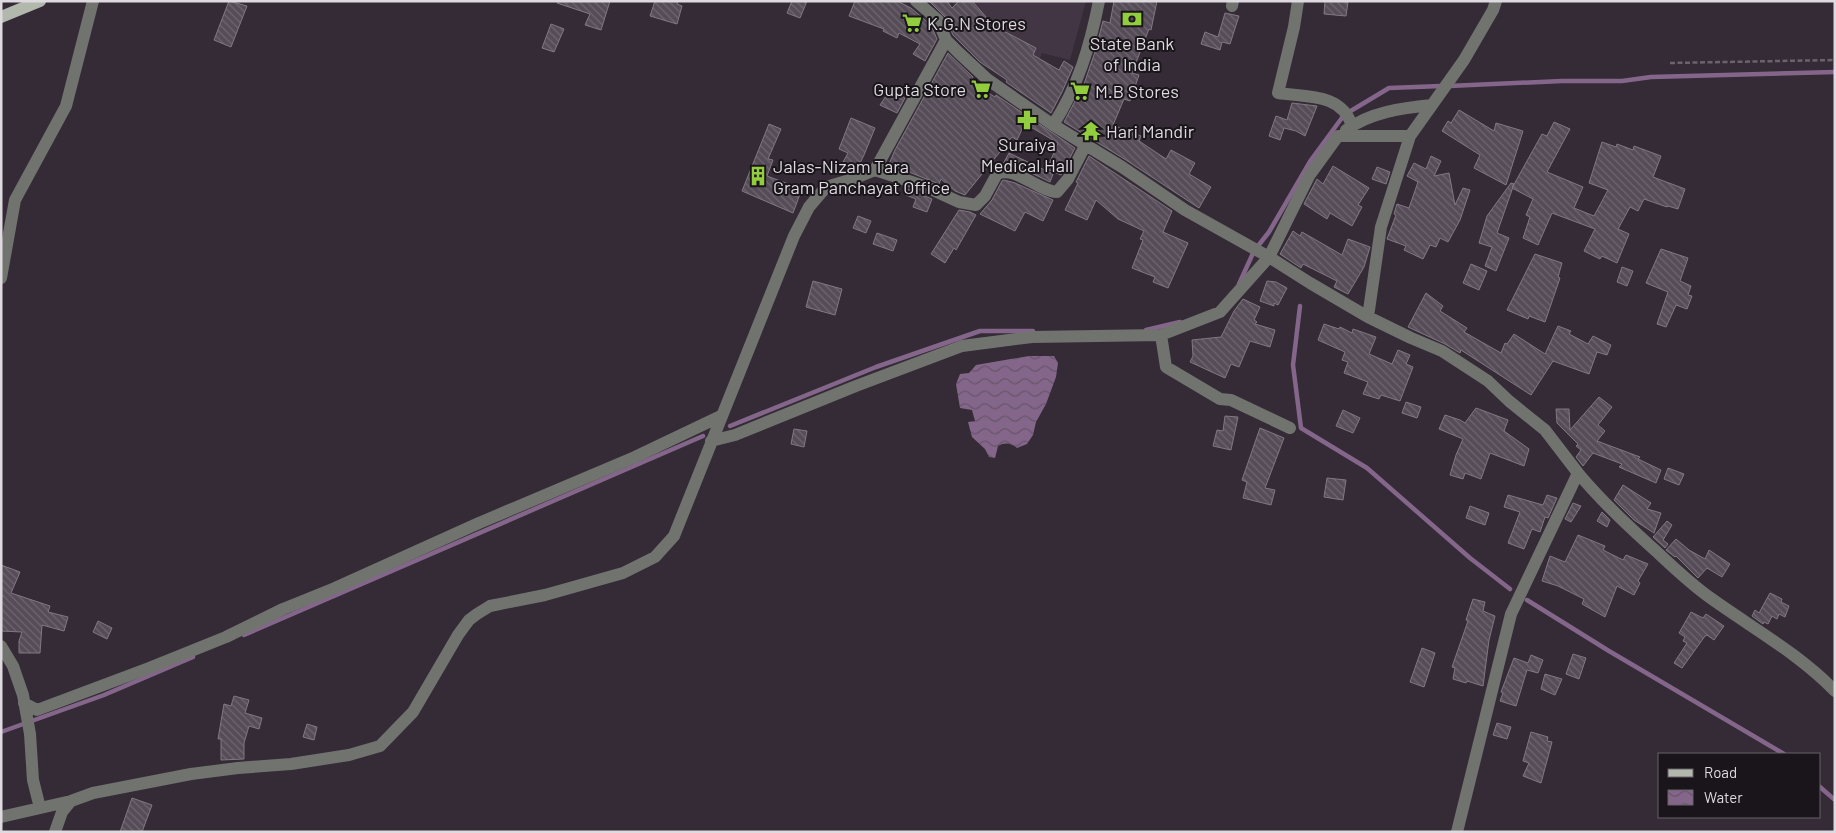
<svg xmlns="http://www.w3.org/2000/svg" width="1836" height="833" font-family="Barlow,sans-serif">
<style>
.built{fill:#423644}
.water{fill:url(#water-waves)}
.lines{fill:none;stroke-linecap:round;stroke-linejoin:round}
.stream{stroke:#85668b;stroke-width:4.5}
.building{fill:url(#building-back-hatch);stroke:#827884}
.path{stroke:#6b636c;stroke-width:2.5;stroke-dasharray:5 2.5;stroke-linecap:butt}
.minor{stroke:#71746e;stroke-width:12}
.major{stroke:#b2b9ac;stroke-width:12}
.labels{text-anchor:middle;dominant-baseline:central;stroke-width:4;stroke-linejoin:round;paint-order:stroke}
.poi-label{font-size:18px;fill:#dfd9e0;stroke:#19151a;text-anchor:start}
</style>
<defs>
<pattern id="water-waves" width="16" height="10" patternUnits="userSpaceOnUse" patternTransform="scale(1.25)"><rect width="16" height="10" fill="#85668b"/><path d="M0 5q4-4 8 0t8 0" fill="none" stroke="#67556b"/></pattern>
<pattern id="building-back-hatch" width="6" height="6" patternUnits="userSpaceOnUse" patternTransform="scale(1.25)"><rect width="6" height="6" fill="#554c57"/><path d="M-1 5l2 2M0 0l6 6M5-1l2 2" fill="none" stroke="#6d656f"/></pattern>
</defs>
<rect width="100%" height="100%" fill="#342b36"/>
<path class="built" d="M953,1h133l-16,59 -28,-7 -7,14 -57,-34 -24,-28z"/>
<path class="water" d="M1029,356h25l4,7 -2,14 -10,27 -10,18 -3,13 -6,9 -10,4c-6,-5 -12,-6 -19,-2l-3,12 -6,-1 -4,-8 -13,-12 -4,-15 7,-1 -3,-11 -12,-2 -4,-24 4,-10 9,-1 7,-8z"/>
<g class="lines">
<path class="stream" d="M1449,86l113,-5h60l29,-4 184,-5
M1239,284l15,-33 15,-19 42,-72 33,-45 45,-27 52,-2
M1300,306l-7,59 8,63 66,40 103,90 40,31
M1146,330l34,-8
M730,426l146,-59 104,-36h53
M1527,600l82,51 175,103
M244,635l459,-199
M1,732l103,-37 89,-38
M1820,787l15,13"/>
</g>
<path class="building" d="M229,1l18,5 -16,41 -17,-7z
M558,1h52l-9,29 -16,-5 5,-11 -33,-11z
M655,1h23l-1,3 5,2 -5,18 -27,-8z
M792,1h15l-7,17 -13,-5z
M855,1h42l14,7 20,17 6,14 -12,22 -12,-7 7,-10 -21,-11 -2,5 -14,-7 1,-2 -35,-13z
M929,1h18l5,7 7,-7h13l22,25 42,22 -3,7 26,15 5,-9 9,6 -11,25 -11,21 -45,-31 1,-2 -27,-18 -27,-27 -8,-18z
M1114,1h43l-6,29 -2,-1 -17,44 7,2 -9,26 -6,-2 -11,26 28,11 -2,5 27,18 5,-9 24,13 -6,11 22,13 -12,21 -73,-48 -62,-38 20,-38 11,-32 8,-31 7,2z
M1325,1l23,1 -2,14 -22,-2z
M1225,13l14,3 -9,28 -8,-2 -2,8 -19,-6 4,-12 13,5z
M551,24l13,5 -10,23 -12,-4z
M948,53l25,24 -2,5 24,15 1,-2 79,53 -14,27 -14,-6 11,-26 -29,-17v1l-5,-2 -7,15 -5,-3 -47,58 -10,-4 -14,-12 -2,5 -50,-20 6,-14z
M890,90l15,8 -8,15 -17,-8z
M1292,103l25,3 -12,30 -9,-5 -12,-3 -4,12 -11,-4 7,-20 11,4z
M1459,110l35,21 2,-8 27,8 -17,54 -32,-17 6,-13 -38,-24 6,-10 3,2z
M851,118l24,10 -11,27 -7,14 -3,1 -12,-6 6,-11 -9,-4z
M1554,122l16,7 -23,43 36,15 -9,21 20,8 14,-26 -19,-7 13,-41 14,5 1,-3 16,6 1,-4 27,10 -8,21 32,12 -7,20 -10,-3 -1,1 -23,-8 -6,12 -8,-4 -12,22 11,5 -12,29 -15,-7 -2,3 -16,-8 11,-22 -43,-16 -14,32 -15,-7 7,-21 -4,-2 7,-16 -21,-11 30,-54 5,2z
M769,124l12,5 -13,30 5,1 -6,16 32,12 -1,5 2,1 -7,19 -51,-22z
M1009,153l44,21 -3,8 -29,-14 -18,-4z
M1089,156l83,55 -9,21 25,11 -20,45 -15,-6 2,-5 -23,-9 11,-28 -3,-1 4,-8 -26,-12 -22,-19 -9,20 -22,-10 13,-27 -2,-1z
M1431,156l10,5 -7,15 15,-3 6,32 8,-17 7,2 -10,30 -12,22 -8,-4 -4,9 -6,-2 -7,14 -19,-9 2,-4 -19,-7 9,-24 -2,-1 3,-10 12,4 9,-26 -11,-6 7,-13 12,6z
M1333,166l36,22 -11,17 4,2 -10,19 -22,-13 -3,6 -23,-15 13,-25 6,5z
M1377,167l13,5 -4,12 -14,-5z
M1004,180l11,3 38,17 -10,21 -18,-9 -10,19 -35,-17 12,-14 10,-19z
M1511,183l3,1 -17,49 12,5 -13,33 -11,-5 7,-19 -13,-4 8,-27z
M908,189l24,10 -5,13 -14,-5 3,-8 -10,-4z
M959,210l11,2 6,3 -20,35 -2,-2 -9,15 -14,-9z
M858,216l13,5 -5,12 -13,-5z
M1293,231l7,5 2,-4 40,23 6,-16 22,8 -6,20 -16,27 -14,-7 3,-6 -34,-17 -2,4 -21,-14z
M877,233l20,7 -4,11 -20,-7z
M1661,249l27,9 -8,23 11,5 -3,9 4,1 -5,13 -11,-4 -10,22 -9,-3 11,-32 -22,-9z
M1535,254l27,9 -4,14 2,1 -15,44 -16,-6 -1,3 -21,-9z
M1471,264l16,7 -8,19 -16,-7z
M1622,267l11,4 -6,15 -10,-4z
M813,281l29,8 -7,26 -29,-8z
M1267,281l9,1 11,6 -9,17 -4,-2v3l-14,-5z
M1426,293l17,13 -3,5 27,17 -3,4 37,21 4,-10 2,1 7,-10 31,20 13,-28 13,5 -2,3 19,10 5,-8 18,9 -4,10 -10,-3 -8,22 -36,-13 -22,34 -70,-45 -1,3 -15,-9 -37,-17z
M1243,299l17,8 -6,13 3,2 -2,2 20,6 -5,17 -20,-6 -11,26 -8,-3 -6,14 -35,-16 3,-6 -1,-16 29,-3 13,-26z
M1324,324l15,5 1,-2 12,6 1,-4 23,8 -7,17 23,10 6,-14 12,5 -4,9 7,3 -13,34 -19,-6 -2,4 -16,-5 5,-12 -24,-9 4,-11 -6,-2 3,-8 -27,-12z
M1599,397l13,10 -14,18 7,6 -8,10 43,16 -2,2 23,11 -5,13 -37,-16 3,-3 -29,-11 -10,13 -7,-9 5,-7 -5,-4 2,-2 -21,-21 -1,-14h13l1,21z
M1406,402l15,5 -4,11 -15,-5z
M1476,408l32,12 -4,11 25,18 -5,17 -34,-13 -9,26 -16,-6 -2,6 -13,-4 6,-20 7,-16 -24,-10 6,-14 15,5 5,3z
M1343,410l17,8 -7,15 -17,-7z
M1225,416l13,1 -7,33 -18,-4 4,-16 6,1z
M1260,428l24,10 -19,50 10,2 -4,15 -28,-7 4,-16 -5,-2z
M794,429l13,2 -3,16 -13,-3z
M1668,468l16,6 -5,11 -15,-6z
M1327,478l19,2 -3,20 -19,-3z
M1623,485l28,18 -4,6 14,4 -7,20 -20,-13 -20,-20z
M1508,495l35,10 4,-10 10,3 -9,20 -3,-1 -5,15 -8,-3 -8,20 -16,-6 12,-31 -16,-5z
M1573,503l8,3 -10,16 -6,-3z
M1470,506l19,7 -4,12 -19,-7z
M1602,512l8,8 -3,7 -10,-6z
M1667,521l5,4 -9,15 5,4 -3,4 -12,-11z
M1578,535l27,11 -2,4 20,10 3,-5 22,9 -10,17 2,2 -6,12 -17,-9 -12,31 -23,-13 2,-5 -26,-13 -16,-5 8,-25 15,6z
M1676,539l13,11 16,9 4,-9 21,14 -8,13 -15,-9 -9,10 -22,-22 -1,1 -9,-7z
M1,565l19,7 -9,21 39,13 -2,6 20,5 -4,14 -22,-6 -2,28h-21v-12l3,-9 -21,-1z
M1770,593l12,6 -1,3 8,4 -4,11 -6,-3 -2,5 -5,-3 -4,8 -4,-2 -1,2 -11,-8 3,-6 4,3z
M1473,599l12,3 -2,9 12,5 -6,24 -6,46 -16,-5 -1,2 -13,-4 2,-11 -3,-1 16,-46 -2,-1z
M1691,612l12,6 3,-4 18,12 -10,14 -7,-5 -2,1 -23,32 -8,-5 13,-20 -4,-2 2,-4 -6,-4z
M98,621l14,7 -5,11 -14,-7z
M1422,648l13,5 -11,34 -14,-5z
M1573,654l13,4 -7,21 -13,-5z
M1531,655l12,5 -5,13 -11,-3 -11,36 -16,-5 3,-8 -2,-1 13,-34 14,5z
M1545,674l17,5 -7,16 -14,-6z
M234,696l15,4 -4,13 17,5 -3,11 -10,-3 -5,17v16l-23,1v-21h-3l6,-35 7,2z
M1497,723l14,4 -4,12 -14,-4z
M307,724l10,3 -3,13 -11,-3z
M1531,732l17,5 -1,4 5,1 -11,41 -18,-7 6,-13 -6,-2z
M132,798l20,7 -10,27h-22z"/>
<g class="lines">
<path class="path" d="M1670,63l165,-3"/>
<path class="minor" d="M916,1l22,19 8,20 12,12 29,27 66,46 69,42 63,43 84,47 41,26 58,34 43,21 31,13 46,30 21,20 36,29 33,43 -67,141 -54,218
M1298,1l-4,26 -16,66c28,4 64,0 74,33
M1232,6l1,-5
M1053,125c25,-38 37,-79 46,-124
M1346,130c25,-18 56,-22 86,-25
M875,170l49,16 35,16 17,3 9,-9 12,-22c17,-9 41,17 60,18l11,-13 17,-33
M1,278l14,-78 51,-94 27,-105
M1368,317l13,-90 29,-91 54,-76 29,-50 3,-9
M1161,335l5,32 54,32 11,1 59,28
M711,441l24,-6 121,-49 106,-40 70,-9 129,-2 59,-23 49,-55 40,-81 29,-40h72
M1578,473c24,29 51,54 79,79 17,16 36,34 55,47 42,30 87,55 123,92
M1,646l12,20 10,29 7,39 3,46 7,28
M24,703l13,7 112,-42 77,-31 57,-28 52,-21 144,-65 156,-66 86,-41
M1,817l70,-16
M55,832l7,-20 9,-11 22,-8 98,-19 47,-6 53,-4 58,-9 31,-9 33,-34 45,-77 11,-15 8,-6 13,-8 55,-11 78,-22 32,-16 19,-21 120,-300 15,-29 17,-20 27,-8 22,-9 71,-130"/>
<path class="major" d="M1,17l39,-16"/>
</g>
<defs>
<symbol id="bank-bare" viewBox="-9 -9 18 18"><path d="M-6-4H6V4H-6ZM0-2.3a2.3 2.3 0 1 0 0 4.6a2.3 2.3 0 1 0 0-4.6Z" fill="#92cd3e" stroke="#19151a" stroke-width="2.5" paint-order="stroke"/></symbol>
<symbol id="supermarket-bare" viewBox="-9 -9 18 18"><path d="M-6-5.5h2.5l.6 2H6L4.5 2H-2.5L-4.4-4H-6ZM-1.5 3.2a1.3 1.3 0 1 0 .1 0ZM3 3.2a1.3 1.3 0 1 0 .1 0Z" fill="#92cd3e" stroke="#19151a" stroke-width="2.5" paint-order="stroke"/></symbol>
<symbol id="pharmacy-bare" viewBox="-9 -9 18 18"><path d="M-2-6h4v4h4v4h-4v4h-4v-4h-4v-4h4Z" fill="#92cd3e" stroke="#19151a" stroke-width="2.5" paint-order="stroke"/></symbol>
<symbol id="temple-bare" viewBox="-9 -9 18 18"><path d="M0-6L5-2H3V0L6.5 2.5H4V6H1.5V3h-3V6H-4V2.5H-6.5L-3 0V-2H-5Z" fill="#92cd3e" stroke="#19151a" stroke-width="2.5" paint-order="stroke"/></symbol>
<symbol id="building-bare" viewBox="-9 -9 18 18"><path d="M-4-6H4V6H1V3H-1V6H-4ZM-2.5-4.3h1.7v1.8h-1.7ZM.8-4.3h1.7v1.8H.8ZM-2.5-1h1.7V.8h-1.7ZM.8-1h1.7V.8H.8Z" fill="#92cd3e" stroke="#19151a" stroke-width="2.5" paint-order="stroke"/></symbol>
</defs>
<g fill-rule="evenodd">
<use href="#bank-bare" x="1118" y="5" width="28" height="28"/>
<use href="#supermarket-bare" x="898" y="9" width="28" height="28"/>
<use href="#supermarket-bare" x="967" y="75" width="28" height="28"/>
<use href="#supermarket-bare" x="1066" y="77" width="28" height="28"/>
<use href="#pharmacy-bare" x="1013" y="106" width="28" height="28"/>
<use href="#temple-bare" x="1077" y="117" width="28" height="28"/>
<use href="#building-bare" x="744" y="162" width="28" height="28"/>
</g>
<g class="labels">
<g class="poi-label">
<text x="927" y="23">K.G.N Stores</text>
<text x="1132" y="43" text-anchor="middle">State Bank<tspan x="1132" dy="21">of India</tspan></text>
<text x="966" y="89" text-anchor="end">Gupta Store</text>
<text x="1095" y="91">M.B Stores</text>
<text x="1106" y="131">Hari Mandir</text>
<text x="1027" y="144" text-anchor="middle">Suraiya<tspan x="1027" dy="21">Medical Hall</tspan></text>
<text x="773" y="166">Jalas-Nizam Tara<tspan x="773" dy="21">Gram Panchayat Office</tspan></text>
</g>
</g>
<rect width="1836" height="833" fill="none" stroke="#dfd9e0" stroke-width="5"/>
<rect x="1658" y="753" width="162" height="65" fill="#19151a" stroke="#686369"/>
<rect x="1668" y="769" width="25" height="8" fill="#b2b9ac" stroke="#686369"/>
<text x="1704" y="778" font-size="15" fill="#dfd9e0">Road</text>
<rect x="1668" y="790" width="25" height="15" fill="url(#water-waves)" stroke="#686369"/>
<text x="1704" y="803" font-size="15" fill="#dfd9e0">Water</text>
</svg>
